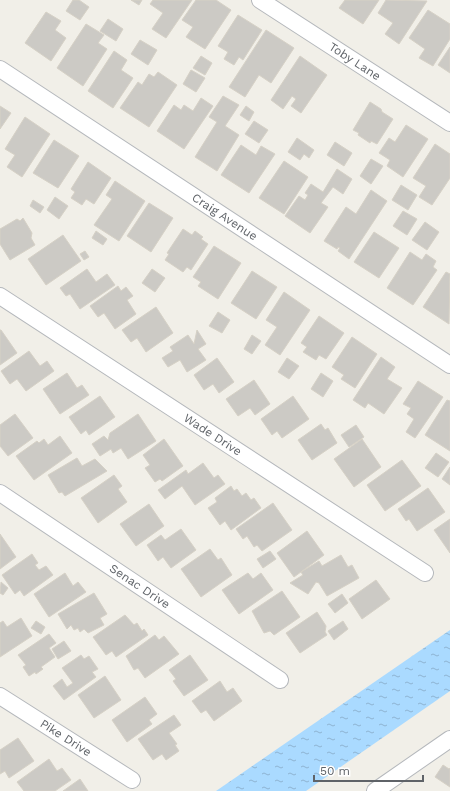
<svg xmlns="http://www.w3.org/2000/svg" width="450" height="791" font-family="'Work Sans',sans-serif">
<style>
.water{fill:url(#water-ripples)}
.building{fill:#cccac5;stroke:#d6d1c6}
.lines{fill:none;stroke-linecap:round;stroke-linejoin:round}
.minor-casing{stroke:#b5b8bc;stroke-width:18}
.minor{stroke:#fff;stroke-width:16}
.labels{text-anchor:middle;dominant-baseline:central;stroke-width:3;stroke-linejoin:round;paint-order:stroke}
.street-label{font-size:12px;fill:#5f6368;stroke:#fff}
</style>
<defs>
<pattern id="water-ripples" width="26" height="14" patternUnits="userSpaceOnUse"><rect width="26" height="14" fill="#aadaff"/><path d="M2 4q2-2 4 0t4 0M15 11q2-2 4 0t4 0" fill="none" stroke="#8eb4d2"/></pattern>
</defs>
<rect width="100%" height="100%" fill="#f1efe8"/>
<path class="water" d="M450,630v61l-144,100h-90z"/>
<path class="building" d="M73,0h6l10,7 -9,13 -14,-9z
M131,0h11l-3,5z
M153,0h39l-26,38 -14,-9 11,-16 -13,-9z
M196,0h20l15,10 -26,39 -19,-12 7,-10 -11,-7z
M345,0h34l-16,24 -24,-16z
M386,0l41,1 -28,43 -14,-10 8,-11 -15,-10z
M428,10l22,14v15l-17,27 -14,-8 6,-9 -16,-11z
M46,12l15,9 -6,9 11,8 -15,23 -26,-18z
M238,15l24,15 -19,30 -4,-3 -5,8 -10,-6 4,-7 -10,-6z
M108,19l15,10 -7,12 -16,-10z
M86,24l18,11 -6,8 9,6 -24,37 -26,-18z
M266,30l28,18 -23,35 -12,-8 -14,22 -16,-10z
M140,40l17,10 -9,15 -17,-11z
M450,47v26l-12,-8z
M114,51l13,9 -6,10 12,8 -20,30 -25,-17z
M201,56l11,7 -7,12 -12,-7z
M300,56l27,19 -26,38 -10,-7 5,-7 -4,-3 -9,13 -12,-9z
M191,70l14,8 -9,14 -13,-8z
M158,72l19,13 -28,42 -29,-19 18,-26 4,3 7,-11 5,3z
M223,96l16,9 -14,21 14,9 -22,36 -22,-14 22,-35 -8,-5z
M201,98l12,8 -29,43 -27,-18 17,-26 7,5 3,-5 9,6z
M370,102l11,7 1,3 11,7 -16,25 -6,-3 -1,2 -12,-8 1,-2 -6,-3z
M0,106l11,7 -11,16z
M246,106l8,6 -5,9 -9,-6z
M25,117l25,17 -28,43 -15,-10 8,-12 -10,-6z
M254,121l14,9 -9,13 -14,-9z
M406,125l22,14 -25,38 -16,-11 3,-6 -11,-7 10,-15 6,4z
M297,138l17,12 -5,8 -5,-4 -4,6 -12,-8z
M54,140l25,16 -21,32 -25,-15z
M335,142l17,11 -8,13 -17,-11z
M435,144l15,10v24l-18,27 -13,-8 7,-11 -13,-8z
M241,145l15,10 5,-9 14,8 -26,39 -28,-18z
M371,159l12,7 -12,18 -11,-8z
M284,161l24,16 -24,37 -25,-16z
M88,162l23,16 -17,26 -8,-5 -4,6 -11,-7 4,-6 -4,-3z
M337,169l15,10 -9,15 -10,-7 -12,16 7,4 -18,26 -25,-17 14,-20 6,4 3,-5 -3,-2 6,-9 12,8z
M115,181l30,20 -26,40 -25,-16 18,-26 -6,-4z
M401,185l16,10 -9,15 -16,-10z
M371,190l16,11 -38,58 -11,-8 2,-3 -2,-1 -1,2 -13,-8 22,-34 10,7z
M55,197l13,9 -9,13 -12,-9z
M33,200l11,7 -4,6 -10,-7z
M149,203l24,15 -22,34 -24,-16z
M403,211l14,8 -10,16 -14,-9z
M23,218l9,15 -1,5 4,7 -25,15 -10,-16v-15l17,-10 3,2z
M425,222l14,10 -12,18 -15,-10z
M183,229l9,6 3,-4 8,6 -2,2 7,5 -17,26 -4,-3 -4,5 -18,-12 4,-6 -2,-1z
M96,231l11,8 -4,6 -11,-7z
M374,232l25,16 -20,30 -25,-16z
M63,235l18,26 -35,24 -18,-26z
M214,246l27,17 -23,36 -20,-13 3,-4 -8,-5z
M85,251l4,6 -5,3 -4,-6z
M410,252l12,8 4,-6 10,7 -3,6 4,3 -24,35 -26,-17z
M87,269l9,13 11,-8 8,11 -35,24 -10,-15 -4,2 -6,-8z
M152,269l13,9 -10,14 -13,-9z
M252,271l25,16 -21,32 -25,-16z
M446,272l4,2 -1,50 -26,-17z
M118,286l3,5 5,-4 7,9 -6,4 9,14 -21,15 -11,-16 -6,4 -8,-11z
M284,292l26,18 -30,45 -15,-10 12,-18 -11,-7z
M156,307l17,26 -27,19 -9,-14 -6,4 -9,-12z
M218,312l12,8 -8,13 -13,-7z
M319,316l25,17 -18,26 -7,-4 -3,5 -13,-8 4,-5 -6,-4z
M0,330h1l16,23 -17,12z
M197,330l9,14 -8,5 8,11 -19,12 -7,-12 -12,7 -6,-9 11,-7 -3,-4 18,-12 6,9z
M252,335l9,6 -9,13 -8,-5z
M352,337l25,17 -22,34 -14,-9 3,-4 -12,-8z
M29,351l11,15 7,-5 7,10 -28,20 -9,-12 -7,5 -9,-13z
M381,357l14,10 -8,12 15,9 -18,26 -16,-11 -3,5 -12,-8z
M217,358l17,24 -15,11 -6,-9 -9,6 -10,-15z
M287,358l12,8 -10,13 -11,-7z
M67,373l10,15 5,-3 7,10 -29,19 -17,-25z
M321,373l12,8 -10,16 -12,-8z
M254,380l16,24 -15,11 -5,-7 -12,8 -12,-17z
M418,381l25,16 -28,41 -9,-6 8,-13 -7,-5 4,-6 -8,-4z
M100,396l15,21 -26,18 -3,-5 -5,4 -12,-17z
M293,396l16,23 -27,19 -5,-7 -5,4 -11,-16z
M447,400l3,1v50l-25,-16z
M15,414l18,24 -25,18 -8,-10v-21z
M138,414l18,27 -28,18 -7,-11 -8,5 -2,-4 -11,7 -8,-12 12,-8 4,4 2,-7z
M321,424l4,6 3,-2 9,15 -25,17 -14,-20z
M356,425l8,12 -15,10 -8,-12z
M60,436l12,17 -38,27 -18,-24 21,-15 2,2 5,-4 4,6z
M164,439l19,27 -21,15 -2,-2 -5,3 -10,-14 5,-3 -7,-10z
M362,439l19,28 -27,20 -20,-28z
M436,453l13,9 -11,15 -13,-9z
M77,458l5,8 13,-7 12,12 -42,25 -3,-4 -3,1 -11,-18z
M402,460l19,26 -36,25 -18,-26z
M203,463l11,15 4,-3 7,9 -30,21 -13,-19 -17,13 -7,-9 28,-20 2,4z
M450,467v18l-8,-6z
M114,475l8,11 -4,3 9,13 -29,21 -17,-25z
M231,486l3,5 3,-2 5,7 4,-3 5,7 3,-2 7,10 -30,22 -6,-9 -5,4 -12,-17 9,-6 -2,-4z
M428,488l17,24 -28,19 -8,-12 -3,2 -8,-12z
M273,503l19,27 -30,21 -5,-6 -3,2 -7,-11 -4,3 -7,-10z
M149,504l15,22 -28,20 -16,-22z
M450,519v34l-16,-23z
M181,529l15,21 -25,18 -8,-11 -5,4 -11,-16 14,-10 4,5z
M307,531l17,24 -30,22 -17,-24z
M0,534l16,23 -16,12z
M210,549l8,11 3,-2 11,17 -31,22 -20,-28z
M270,551l6,8 -13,9 -6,-9z
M32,554l6,9 -3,2 4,5 7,-4 7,9 -29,21 -4,-6 -5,4 -13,-19z
M341,555l7,12 4,-2 7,13 -32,18 -8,-13 -3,-1 -8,12 -18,-11 13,-8 -2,-3 18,-11 3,5z
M65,573l8,13 5,-4 8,10 -37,25 -15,-23z
M248,573l5,6 8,-6 12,17 -34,24 -17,-24z
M376,580l14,19 -28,20 -13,-20z
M1,582l7,6 -5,7 -3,-2z
M282,591l18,26 -26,18 -4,-4 -6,2 -12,-22z
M94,593l13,21 -7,4 4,7 -16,8 -4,-4 -4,3 -2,-4 -4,2 -3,-5 -4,4 -9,-15z
M342,594l6,9 -13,10 -7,-9z
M317,612l9,14 -1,6 2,3 -27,18 -14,-20z
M125,615l9,10 3,-2 5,8 2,-2 4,6 -32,22 -4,-6 -6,4 -13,-18z
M21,618l11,18 -32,21v-34l3,-2 4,6z
M36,621l9,6 -4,7 -10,-6z
M343,621l5,8 -14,11 -6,-9z
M49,634l7,9 -7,5 6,9 -14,10 2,2 -7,5 -1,-2 -6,4 -6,-9 3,-2 -8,-10z
M155,635l4,5 5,-4 15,18 -34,24 -7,-10 -4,2 -8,-14z
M64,641l7,10 -13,8 -6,-10z
M81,655l3,4 5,-3 9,13 -6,3 4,5 -32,23 -11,-14 9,-7 5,8 6,-4 -11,-15z
M190,655l18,25 -24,16 -11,-15 3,-2 -7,-9z
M105,676l16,24 -27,18 -16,-23z
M220,681l7,11 6,-4 9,13 -28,20 -8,-11 -5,3 -9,-12z
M145,697l12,17 -8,6 3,4 -25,18 -15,-22z
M174,715l7,10 -12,8 8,11 -2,1 4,6 -13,9 -4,-6 -9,6 -15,-21z
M18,738l16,23 -25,17 -4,-7 -5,3v-24z
M49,759l8,12 5,-3 9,12 -16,11h-31l-7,-9z
M443,765l6,4 1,-1v19l-15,-10z
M80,779l8,12h-25z"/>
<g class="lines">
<defs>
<g id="minor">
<path id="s1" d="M260,0l190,123"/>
<path id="s2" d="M0,69l450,296"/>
<path id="s3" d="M0,296l425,277"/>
<path id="s4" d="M0,493l280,187"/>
<path id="s5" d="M0,696l132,84"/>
<path d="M375,791l75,-52"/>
</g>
</defs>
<use href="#minor" class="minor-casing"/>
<use href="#minor" class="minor"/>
</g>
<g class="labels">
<g class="street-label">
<text stroke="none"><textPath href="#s1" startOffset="113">Toby Lane</textPath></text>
<text stroke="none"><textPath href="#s2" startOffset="269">Craig Avenue</textPath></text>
<text stroke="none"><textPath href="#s3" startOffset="254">Wade Drive</textPath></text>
<text stroke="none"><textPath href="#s4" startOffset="168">Senac Drive</textPath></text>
<text stroke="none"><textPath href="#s5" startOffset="78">Pike Drive</textPath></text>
</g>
</g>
<path d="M314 775v6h109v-6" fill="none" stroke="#5f6368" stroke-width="2"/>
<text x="320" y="775" font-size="12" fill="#5f6368" stroke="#ffffff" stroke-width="3" paint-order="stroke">50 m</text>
</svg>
